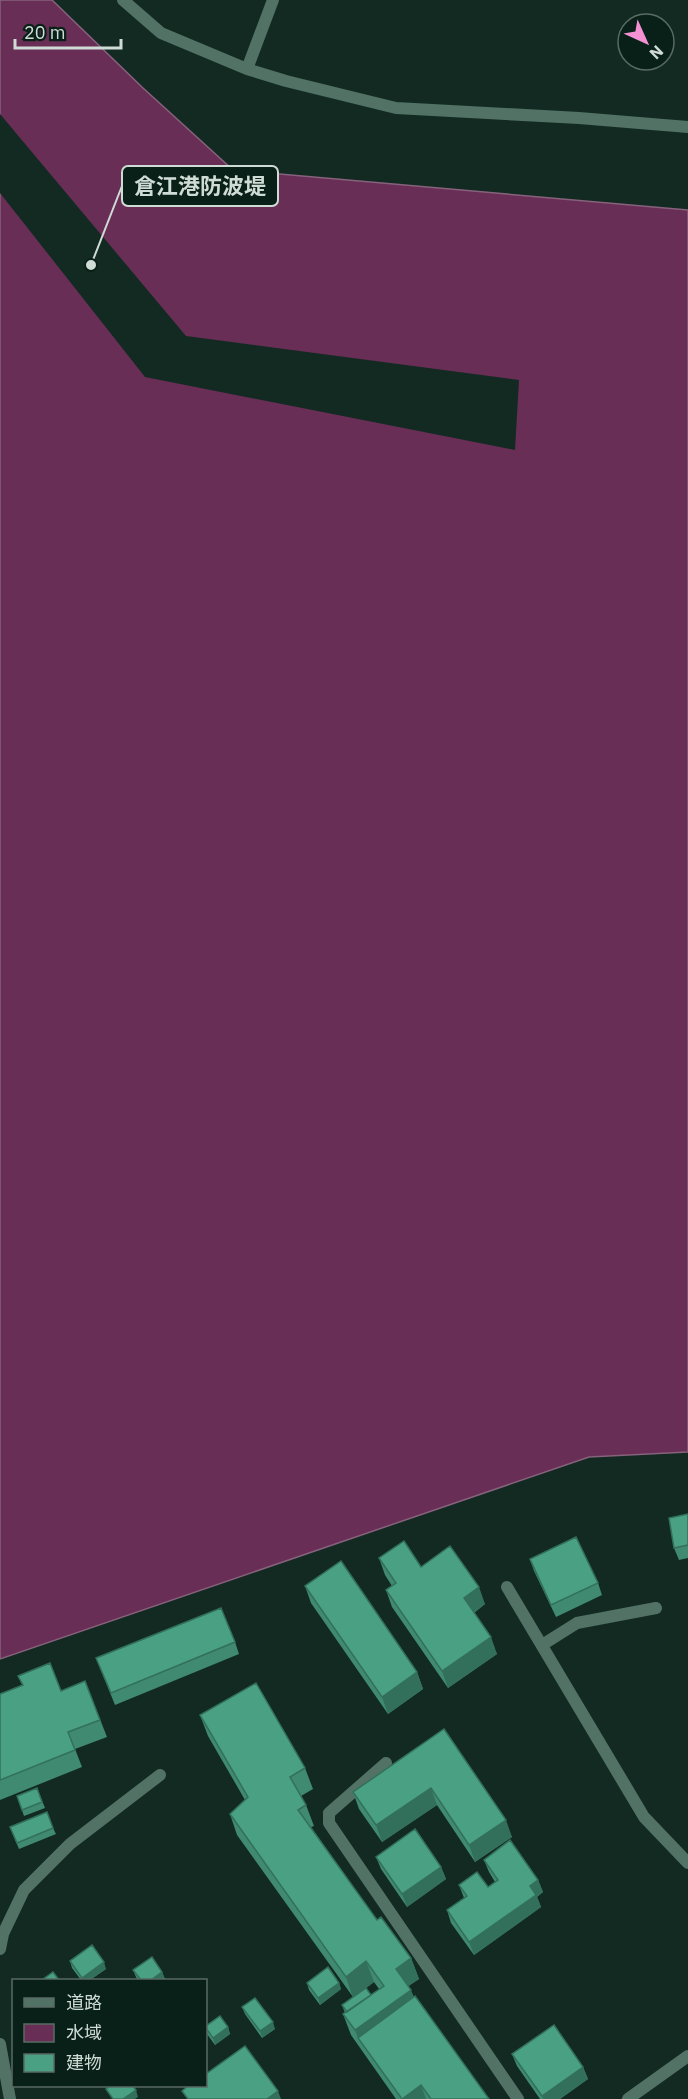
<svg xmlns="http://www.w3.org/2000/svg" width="688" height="2099" font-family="'IBM Plex Sans','Noto Sans JP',sans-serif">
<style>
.water{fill:#682e56;stroke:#87627c;stroke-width:1.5}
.pier{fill:#132a22}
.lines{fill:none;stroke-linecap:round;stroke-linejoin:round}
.minor{stroke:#517265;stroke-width:12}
.wall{fill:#3f8a70;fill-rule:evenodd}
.shaded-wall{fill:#33705b}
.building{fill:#49a082;stroke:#33705b;stroke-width:1.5}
.leader{fill:none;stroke:#cfdcd6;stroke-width:2}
.callout-dot{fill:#cfdcd6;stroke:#092018;stroke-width:2}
.callout{fill:#092018;stroke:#cfdcd6;stroke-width:2}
.callout-label{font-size:22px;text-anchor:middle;font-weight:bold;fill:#cfdcd6}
</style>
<rect width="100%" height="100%" fill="#132a22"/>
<path class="water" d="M0,0h52l91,88 90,82 455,40v1242l-99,5 -589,202z"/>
<path class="pier" d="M0,114l186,222 333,44 -4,70 -370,-73 -145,-184z"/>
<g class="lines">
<path class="minor" d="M123,0l38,33 86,36 39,12 110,27 183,10 109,9
M247,69l26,-69
M507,1587l137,230 44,46
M542,1645l35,-22 79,-15
M386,1763l-57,50v10l189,276
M0,1949l3,-15 21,-44 46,-46 90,-69
M0,2044l10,55
M628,2099l60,-43"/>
</g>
<path class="wall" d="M688,1514v44l-9,2 -5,-12z
M379,1558l42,9 64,37 -11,9 23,41 -49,34 -56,-81 -6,-17 6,-4 -7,-11z
M530,1559l68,24 4,12 -46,22 -22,-46z
M305,1586l112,86 6,17 -35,25 -77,-111z
M235,1642l4,12 -124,51 -19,-47z
M18,1676l43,15 24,-10 22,56 -32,12 7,18 -82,33v-106l22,-9z
M200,1715l105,53 8,21 -12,7 5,9 8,21 -3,1 66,93 34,38 8,21 -11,7 6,11 75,102h-93l-45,-64 -8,-21 2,-1 -3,-8 11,-8 -116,-162 -7,-21 15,-14 -37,-64zM374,1982l5,7 -8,6 -5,-7z
M444,1729l68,108 -37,25 -38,-57 -55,37 -23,-33 -6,-17z
M37,1788l8,20 -21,8 -7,-20z
M10,1827l43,1 3,6 -37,15z
M376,1857l65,10 5,12 -39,28 -26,-38z
M484,1860l54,20 5,12 -6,5 4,10 -67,48 -23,-32 -4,-13 17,-12 -5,-13 29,2 7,-5 -6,-10z
M70,1961l36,8 -16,11h-9l-9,-12z
M133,1970l29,2 3,7 -2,1h-25l-2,-3z
M307,1983h32l2,6 -21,16 -11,-15z
M242,2007l33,22 -13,9 -17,-24z
M206,2026l22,1 2,7 -15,11 -8,-11z
M512,2054l71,13 5,12 -28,20h-20l-23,-33z"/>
<path class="shaded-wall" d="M479,1587l6,17 -15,11 -6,-17z
M491,1637l6,17 -49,34 -6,-17z
M417,1672l6,17 -35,25 -6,-17z
M431,1788l6,17 -55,37 -6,-17z
M506,1820l6,17 -37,25 -6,-17z
M441,1867l5,12 -39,28 -5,-13z
M538,1880l5,12 -6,5 4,10 -67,48 -5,-13 61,-56z
M411,1958l8,21 -16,11 -7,-21z
M366,1961l8,21 -21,16 -7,-21z
M104,1962l2,7 -16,11h-7l-1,-2z
M162,1972l3,7 -2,1h-12z
M339,1983l2,6 -21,16 -2,-7z
M411,1990l8,21 -61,27 -3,-8z
M273,2022l2,7 -13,9 -2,-7z
M228,2027l2,7 -15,11 -2,-7z
M583,2067l5,12 -28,20h-17l-1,-3z
M421,2085l5,14h-24z
M136,2090l2,7 -3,2h-12z
M278,2091l3,8h-14z"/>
<path class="building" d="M688,1514v31l-14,3 -5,-30z
M576,1537l22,46 -47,22 -21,-46z
M404,1541l17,26 29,-21 29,41 -15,11 27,39 -49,34 -56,-81 10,-7 -17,-25z
M341,1561l76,111 -35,25 -77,-111z
M221,1608l14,34 -124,51 -15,-35z
M50,1663l11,28 24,-10 15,39 -32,12 7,18 -75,30v-86l23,-9 -5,-9z
M256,1683l49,85 -15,9 16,28 -8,5 79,110 4,-3 30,41 -15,11 15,21 -56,40 -12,-16 41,-28 -18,-25 -20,16 -116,-163 18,-17 -48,-82z
M444,1729l62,91 -37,25 -38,-57 -55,37 -23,-33z
M37,1788l5,14 -20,8 -5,-14z
M47,1812l6,16 -36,15 -7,-16z
M415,1829l26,38 -39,27 -26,-37z
M510,1840l28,40 -8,6 6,9 -67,47 -22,-32 20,-14 -8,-11 18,-13 11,15 10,-7 -14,-20z
M92,1945l12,17 -22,16 -12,-17z
M152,1957l10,15 -11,8h-10l-8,-10z
M328,1967l11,16 -21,15 -11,-15z
M53,1972l6,8h-17z
M366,1988l5,7 -24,17 -5,-7z
M415,1996l74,103h-58l-10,-14 -19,14 -44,-61z
M255,1998l18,24 -13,9 -18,-24z
M220,2016l8,11 -15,11 -7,-10v-2z
M554,2025l29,42 -41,29 -30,-42z
M245,2046l33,45 -11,8h-79l-6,-8 7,-6h17v-11z
M112,2085h20l4,5 -13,9h-10l-7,-10z"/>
<path class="leader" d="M91 265L122 186"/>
<circle class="callout-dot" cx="91" cy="265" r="6"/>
<rect class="callout" x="122" y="166" width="156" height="40" rx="6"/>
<g class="callout-label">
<text x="200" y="194">倉江港防波堤</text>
</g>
<rect x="12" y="1979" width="195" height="108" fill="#092018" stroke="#586b64" stroke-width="1.5"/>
<rect x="24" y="1998" width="30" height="9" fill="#517265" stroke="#586b64" stroke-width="1.5"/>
<text x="66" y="2009" font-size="18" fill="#cfdcd6">道路</text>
<rect x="24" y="2024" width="30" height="18" fill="#682e56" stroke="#586b64" stroke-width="1.5"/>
<text x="66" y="2039" font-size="18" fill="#cfdcd6">水域</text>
<rect x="24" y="2054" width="30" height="18" fill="#49a082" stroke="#586b64" stroke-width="1.5"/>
<text x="66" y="2069" font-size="18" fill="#cfdcd6">建物</text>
<g transform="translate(646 42) rotate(135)"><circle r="28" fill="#092018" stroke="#586b64" stroke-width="1.5"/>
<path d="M0-4.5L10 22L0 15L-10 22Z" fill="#f491d3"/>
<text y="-9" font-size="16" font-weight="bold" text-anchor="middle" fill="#cfdcd6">N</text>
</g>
<path d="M15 39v9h106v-9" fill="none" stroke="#cfdcd6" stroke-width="3"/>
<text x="24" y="39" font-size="18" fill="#cfdcd6" stroke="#092018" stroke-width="4.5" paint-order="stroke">20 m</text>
</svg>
